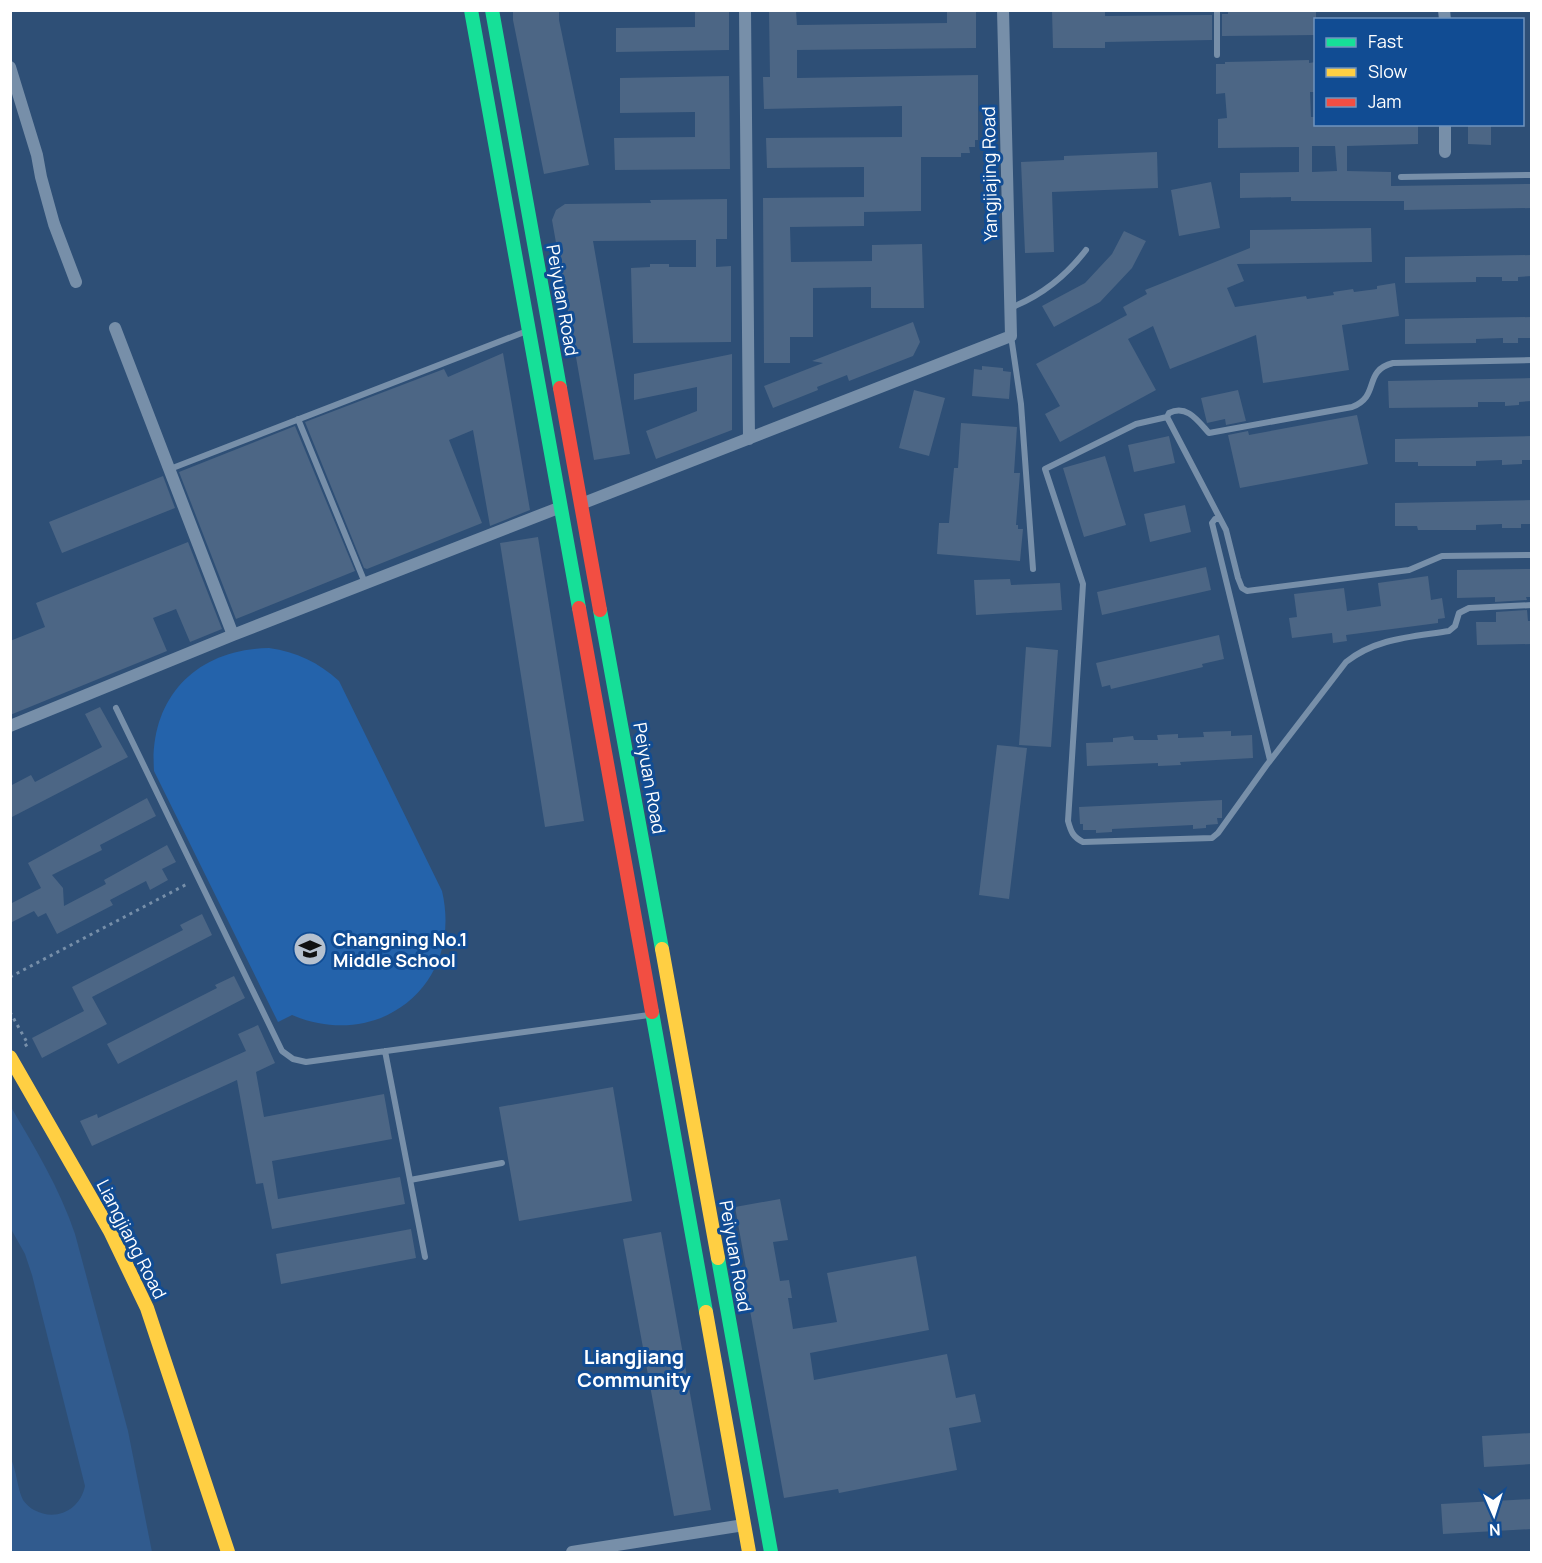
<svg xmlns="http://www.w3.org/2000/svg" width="1542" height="1563" font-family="Manrope,sans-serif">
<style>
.green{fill:#2463ab}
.water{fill:#315b8e}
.building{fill:#4c6685;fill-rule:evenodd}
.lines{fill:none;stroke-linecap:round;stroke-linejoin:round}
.path{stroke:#778fa9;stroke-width:3;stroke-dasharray:3 4.5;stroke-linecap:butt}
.lane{stroke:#778fa9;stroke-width:6}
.street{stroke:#778fa9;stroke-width:12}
.fast{stroke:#16e098;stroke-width:14}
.slow{stroke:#ffcf43;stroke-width:14}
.jam{stroke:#f24e42;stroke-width:14}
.labels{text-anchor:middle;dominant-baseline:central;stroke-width:6;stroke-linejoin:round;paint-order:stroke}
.street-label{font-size:18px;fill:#fff;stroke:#114c93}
.poi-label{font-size:18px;font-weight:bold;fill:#fff;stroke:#114c93;text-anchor:start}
.neighbourhood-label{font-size:20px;font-weight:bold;fill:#fff;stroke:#114c93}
</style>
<rect width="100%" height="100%" fill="#2e4f76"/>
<path class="green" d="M269,648c28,4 49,14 70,33l103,210c22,94 -63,161 -150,124l-14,7 -124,-251c-5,-73 42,-122 115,-123z"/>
<path class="water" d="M11,1107c24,41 49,82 64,127l53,197 24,121h-141v-93c6,13 6,29 12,41 3,4 7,8 11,10 22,12 46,0 51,-24l-53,-211 -7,-21 -14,-25z"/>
<path class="building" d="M513,10h46v10l30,145 -45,9 -31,-154z
M695,10h34v40l-113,2v-24l79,-1z
M947,10h29v38l-179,2v28l181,-3v65h-3v7h-6l1,6h-9v4h-40v54l-57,1v14l-74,1 1,35 81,-1v-16l50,-1 2,64h-53v-21l-58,1v49h-23v26h-26l-1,-165 101,-1v-30l-97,1 -1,-30 136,-1v-31l-138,3 -1,-32h7l-1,-66h27l1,14 150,-2z
M1052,10h53v6l107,-1v25l-107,2v6h-52z
M1228,10h88v25l-94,1v-22h6z
M1309,60v3l7,-1v30h-6l1,25h5v7h102v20l-71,2v25l44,1v14l141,-2v24l-128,2v-9h-113v-4l-51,1v-25l59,-1v-25l-81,1v-29l9,-1 -2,-25 -9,1v-30h9v-2zM1312,146h23l2,25 -25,1z
M729,76l1,93 -115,1 -1,-32 81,-1v-25l-75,1v-35z
M1468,124h23v21l-23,-1z
M1157,152l1,36 -106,4 2,60 -29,1 -4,-91 43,-2v-4z
M1211,182l9,46 -41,8 -8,-46z
M727,199v40h-11v28l15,-1v76l-98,1 -2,-75 19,-1v-3h19v3h27v-27l-103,1 37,213 -36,6 -42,-240 4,-10 9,-6 86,-1 -1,-3z
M1371,228l1,34 -135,2 7,17 -17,7 8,19 71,-11 1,3 27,-4 -1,-3 20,-3 1,3 23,-3v-3l18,-3 4,33 -57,9 7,45 -86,13 -7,-48 -86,34 -17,-43 -25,13 28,51 -96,52 -15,-28 15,-8 -24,-42 91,-49 -4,-8 24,-13 -2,-4 105,-42v-18z
M1124,231l22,10 -14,27 -32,34 -46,25 -12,-21 43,-23 27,-29z
M1532,255v21l-14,1v4h-16v-4h-26v5l-71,1v-26z
M1532,317v21h-14v5h-15v-5l-27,1v4l-71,1v-25z
M913,322l7,20 -7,14 -64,25 -2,-6 -30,12 1,3 -45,18 -9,-22 59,-23 -11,-2z
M503,353l27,157 -40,16 -17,-96 -24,10 33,83 -115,46 -3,-1 -59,-146 139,-53 4,8z
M732,354v76l-76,29 -10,-28 51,-20v-24l-63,13v-26z
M982,366l21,2v3l8,1 -2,27 -37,-3 2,-27 8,1z
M1532,378v23l-13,1v3l-14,1v-4h-27v5l-89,1 -1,-27z
M914,390l31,8 -16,58 -30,-8z
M1238,390l8,31 -20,4 -1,-6 -18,4 -6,-25z
M1357,415l11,49 -128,24 -12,-53 20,-4 1,4z
M961,423l56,4 -3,46h6l-4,52h2v4h5l-3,32 -83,-7 2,-31h10l5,-55h4z
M295,426l60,145 -119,48 -57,-147z
M1169,436l6,27 -41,9 -6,-27z
M1532,436v24h-10v4l-20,1v-5l-26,1v5h-58v-4h-23v-23z
M1105,456l21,69 -42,12 -21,-69z
M163,476l12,32 -113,45 -13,-31z
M1532,500v24h-11v4h-19v-4l-26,1v5h-58l-1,-4h-22v-23z
M1185,505l6,27 -41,10 -6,-28z
M538,537l46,284 -39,6 -45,-284z
M188,542l34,87 -32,13 -14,-33 -23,9 14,33 -157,64v-74l35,-14 -9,-24z
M1206,567l5,23 -109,25 -5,-23z
M1532,569v28h-6l1,3 -32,2v-5l-38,1v-28z
M1428,576l3,24 11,-2 3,20 -7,1v4l-92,12 1,6 -14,2 -1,-10 -40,5 -3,-20 8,-1 -3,-23 50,-6 3,23 34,-5 -3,-23z
M1010,579l1,6 49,-2 2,27 -86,5 -2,-35z
M1527,610l1,11h4v23l-55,1 -1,-23h20v-10z
M1219,635l5,24 -22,5 1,3 -58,14 -34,8 -1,-4 -8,2 -6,-24z
M1026,647l32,3 -7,97 -32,-2z
M100,707l28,50 -118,61v-32l21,-11 4,7 67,-35 -17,-33z
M1231,731v5l21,-1 1,23 -73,4 1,3 -23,1v-3l-71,3 -1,-23 27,-1v-4l20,-2 1,4h24l-1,-5 21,-1v4l26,-1 -1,-5z
M997,745l30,3 -18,151 -30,-4z
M147,798l9,18 -56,29 2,5 -50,25 11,13 1,18 42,-22 -2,-4 63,-35 9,17 -14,7 6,11 -18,10 -4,-9 -36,19 3,5 -56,29 -11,-21 -8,4 -4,-6 -24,12v-19l31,-16 -13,-25z
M1222,800v18h-5l1,6 -12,1v3l-13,1v-4l-81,4v3l-16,1v-3h-13v-6h-3l-1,-17z
M202,914l10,21 -120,62 15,27 -65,34 -10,-20 52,-27 -12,-24 111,-57 -3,-5z
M234,976l11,22 -127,66 -11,-20 110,-56 -2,-3z
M258,1025l17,38 -19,9 8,45 120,-23 8,45 -120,22 6,38 122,-22 5,27 -133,25 -9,-46 -7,1 -19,-104 -145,66 -12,-25 17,-7 1,4 148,-67 -8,-17z
M613,1087l19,114 -113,20 -20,-114z
M780,1199l8,41 -15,2 7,39 9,-1 3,18h-4l5,31 44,-7 -10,-49 89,-17 13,74 -119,23 4,27 133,-26 9,44 19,-4 6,28 -32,6 8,42 -118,23 -1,-4 -54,9 -35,-193 -5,1 -7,-37 9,-1 -11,-61z
M411,1229l5,29 -135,26 -5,-30z
M661,1232l50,278 -37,6 -51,-277z
M1532,1433v31l-48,3 -2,-31z
M1532,1499v30l-89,5 -2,-30z"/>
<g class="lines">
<path class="path" d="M10,977l179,-94
M10,1012l18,32 -5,3"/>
<path class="lane" d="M1217,55v-45
M1401,177l131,-2
M1010,308c31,-12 56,-32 76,-58
M1011,336l10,68 12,165
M1532,360l-139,3c-31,8 -12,33 -41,44l-143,26c-11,-12 -22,-29 -40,-20l-2,4 59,113 12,48 4,10 5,3 162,-21 33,-14 90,-1
M1167,417l-31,7 -91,45 38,115 -15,237c3,11 5,16 15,21l129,-4 6,-5 48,-67 80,-104c30,-24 66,-25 103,-31l6,-5 4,-13 10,-5 63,-3
M298,419l67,164
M170,469l357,-138
M1220,519h-5l-3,4 58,237
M116,708l166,343 11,8 13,3 343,-47
M385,1051l40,206
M410,1180l92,-17"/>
<path class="street" d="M745,10l4,429
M1444,10l1,10
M10,67l27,88 4,22 13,47 22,58
M1445,124v28
M115,328l118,307
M581,504l430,-168 -8,-326
M10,726l223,-91 328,-128
M572,1552l172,-27"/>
<path class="fast" d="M471,10l108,598
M492,10l68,378
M600,610l62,339
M652,1012l54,300
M718,1258l53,294"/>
<path class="slow" d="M662,949l56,309
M10,1057l100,174 37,77 81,244
M706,1312l43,240"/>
<path class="jam" d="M560,388l40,222
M579,608l73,404"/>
</g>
<defs>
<symbol id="school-disc" viewBox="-11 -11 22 22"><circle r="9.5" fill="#b6c1cf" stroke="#114c93"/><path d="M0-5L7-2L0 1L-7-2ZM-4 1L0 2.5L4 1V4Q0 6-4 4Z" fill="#111"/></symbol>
</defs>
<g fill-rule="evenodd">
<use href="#school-disc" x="291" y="930" width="38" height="38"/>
</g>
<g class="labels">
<g class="street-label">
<text transform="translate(989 174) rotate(-91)">Yangjiajing Road</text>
<text transform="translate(563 300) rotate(80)">Peiyuan Road</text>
<text transform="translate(650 778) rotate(80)">Peiyuan Road</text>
<text transform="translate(132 1239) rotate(63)">Liangjiang Road</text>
<text transform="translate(736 1256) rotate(80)">Peiyuan Road</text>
</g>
<g class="poi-label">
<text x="333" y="939">Changning No.1<tspan x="333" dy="21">Middle School</tspan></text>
</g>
<g class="neighbourhood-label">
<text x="634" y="1356">Liangjiang<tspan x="634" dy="23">Community</tspan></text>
</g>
</g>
<rect width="1542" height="1563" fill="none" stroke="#ffffff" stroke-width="24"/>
<rect x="1314" y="18" width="210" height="108" fill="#114c93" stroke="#7094be" stroke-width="1.5"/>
<rect x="1326" y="38" width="30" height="9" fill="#16e098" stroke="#7094be" stroke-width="1.5"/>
<text x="1368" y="48" font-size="18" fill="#ffffff">Fast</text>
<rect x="1326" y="68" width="30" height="9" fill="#ffcf43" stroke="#7094be" stroke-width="1.5"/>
<text x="1368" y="78" font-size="18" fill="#ffffff">Slow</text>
<rect x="1326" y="98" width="30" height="9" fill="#f24e42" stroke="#7094be" stroke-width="1.5"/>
<text x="1368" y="108" font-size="18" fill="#ffffff">Jam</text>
<g transform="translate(1494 1515) rotate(177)" stroke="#114c93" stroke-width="4.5" paint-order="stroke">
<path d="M0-4.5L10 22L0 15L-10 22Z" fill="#ffffff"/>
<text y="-9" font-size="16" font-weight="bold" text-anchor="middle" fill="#ffffff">N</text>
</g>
</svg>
